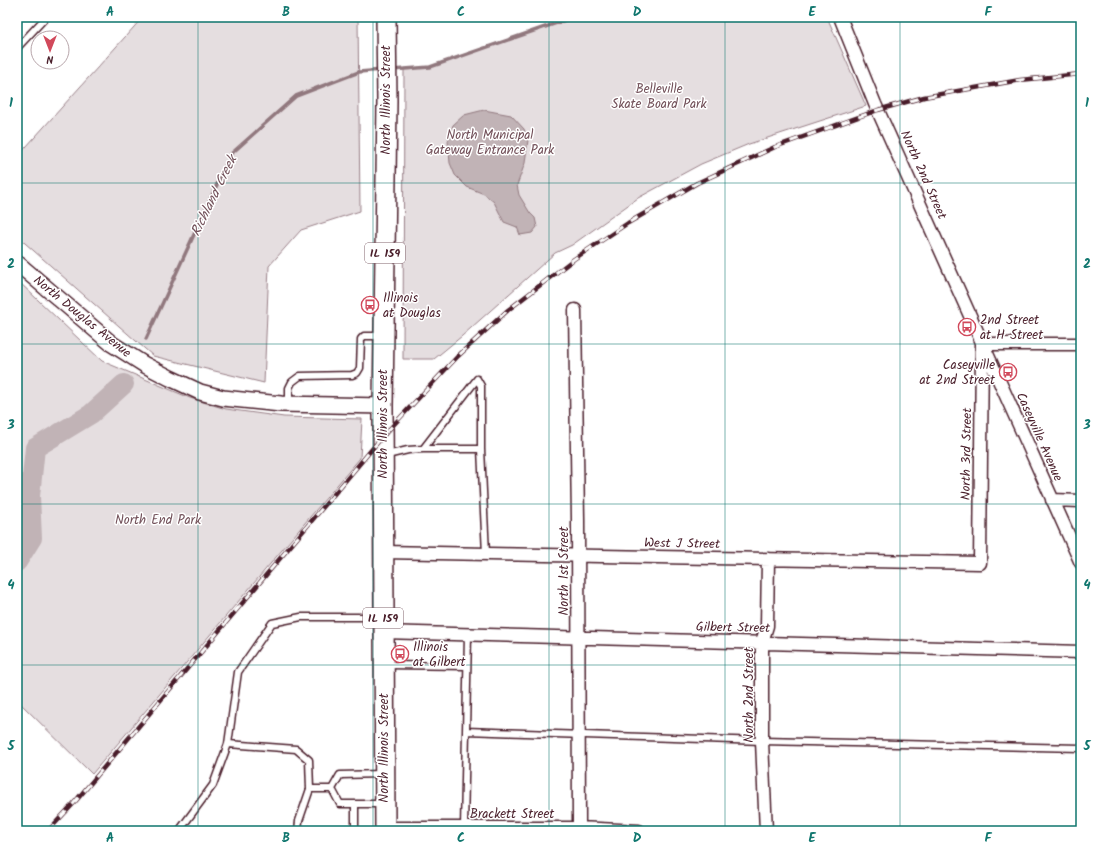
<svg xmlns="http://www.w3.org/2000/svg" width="1098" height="848" font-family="Kalam,sans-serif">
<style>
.green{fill:#e5dee0;stroke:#987e86}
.water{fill:#c1b3b6;stroke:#91787e}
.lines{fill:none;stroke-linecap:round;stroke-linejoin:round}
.stream{stroke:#91787e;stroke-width:3.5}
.river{stroke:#c1b3b6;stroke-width:20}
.service-casing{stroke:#4a1f2b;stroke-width:9}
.minor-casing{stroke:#4a1f2b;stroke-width:15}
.tertiary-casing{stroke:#4a1f2b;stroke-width:18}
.primary-casing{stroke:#4a1f2b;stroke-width:22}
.service{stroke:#fff;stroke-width:6}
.minor{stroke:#fff;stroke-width:12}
.tertiary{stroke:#fff;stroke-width:15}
.primary{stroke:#fff;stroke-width:19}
.rail-casing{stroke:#4a1f2b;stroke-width:4.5}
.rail{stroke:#fff;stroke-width:3;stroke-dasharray:9;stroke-linecap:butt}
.grid{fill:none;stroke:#0f766e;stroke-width:1;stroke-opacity:0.55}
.labels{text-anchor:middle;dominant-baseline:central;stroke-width:3;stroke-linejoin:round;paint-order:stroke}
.shield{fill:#fff;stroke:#80626b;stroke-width:1}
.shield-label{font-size:12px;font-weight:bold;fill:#4a1f2b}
.park-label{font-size:13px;fill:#714f58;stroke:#fff}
.street-label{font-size:13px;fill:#4a1f2b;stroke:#fff}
.poi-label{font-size:13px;fill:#4a1f2b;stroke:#fff;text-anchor:start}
.water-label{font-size:14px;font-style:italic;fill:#74535c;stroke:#fff}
.neatline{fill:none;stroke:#0f766e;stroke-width:1.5}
.grid-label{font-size:13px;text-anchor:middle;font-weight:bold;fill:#0f766e}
</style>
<rect width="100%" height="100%" fill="#fff"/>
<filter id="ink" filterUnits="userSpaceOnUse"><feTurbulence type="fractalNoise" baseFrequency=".025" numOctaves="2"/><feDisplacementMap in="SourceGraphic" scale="8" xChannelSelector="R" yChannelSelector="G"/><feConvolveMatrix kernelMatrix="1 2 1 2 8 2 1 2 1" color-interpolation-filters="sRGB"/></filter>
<g filter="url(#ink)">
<path class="green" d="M143,17h215l2,194 -59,19 -32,36 -5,117 -111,-27 -136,-120v-79z
M574,17h253l39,89 -117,38 -48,20 -63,34 -66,47 -17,8 -93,83 -28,23h-31l1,-290 26,-2z
M17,280l85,81 88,37 36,11 58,8 78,2 -2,39 -268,316 -75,-74z"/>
<path class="water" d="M484,110l27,5 13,14 4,11 -3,23 -8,22 2,10 11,18 5,5 2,9 -5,6 -12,2 -3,-8 -13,-5 -10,-20 -10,-8 -17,-7 -12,-12 -5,-12 -2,-22 5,-16 11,-10z"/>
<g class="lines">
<path class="stream" d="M392,70l38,-3 144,-50
M146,339l85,-185 65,-58 63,-24 23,-2"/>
<path class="river" d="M17,562l15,-24 -2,-42 5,-48 56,-34 33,-30"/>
<defs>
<path id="service" d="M17,48l29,-31
M289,404v-16l3,-6 8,-6 52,-1 5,-2 3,-5 1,-29 3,-3h18
M423,449h58
M387,455l21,-5 15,-1 54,-70 4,7v63l5,105
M387,665l80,1
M466,731l296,10 319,7
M332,789h-22l-1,-29 -13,-11 -68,-5 10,-72 34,-49 29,-6h80
M355,804h-15l-8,-15 8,-14 42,-1
M464,828l4,-193
M179,831l34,-46 15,-41
M298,831l1,-10 11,-32
M355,831v-27h28"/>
<path id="minor" d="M840,17l35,87 206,459
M575,310l3,210 1,311
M982,344h99
M1052,500l29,1
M383,552l597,11 2,-219
M383,632l698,20
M385,828h194l60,3
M766,831l-4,-90v-99l5,-16 1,-67"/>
<path id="tertiary" d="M17,263l95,81 33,21 25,13 30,14 23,6 58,6 102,2"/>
<path id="primary" d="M385,831l-2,-425 4,-305 -1,-84"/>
</defs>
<use href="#service" class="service-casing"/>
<use href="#minor" class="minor-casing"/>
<use href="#tertiary" class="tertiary-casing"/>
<use href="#primary" class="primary-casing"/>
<use href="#service" class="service"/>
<use href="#minor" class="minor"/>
<use href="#tertiary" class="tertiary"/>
<use href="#primary" class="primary"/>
<defs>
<path id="rail" d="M48,831l26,-28 309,-367 75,-80 50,-46 66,-51 54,-36 69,-40 78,-36 103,-37 46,-13 96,-17 61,-6"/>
</defs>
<use href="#rail" class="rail-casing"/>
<use href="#rail" class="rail"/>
</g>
</g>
<path class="grid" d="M198,17v814M373,17v814M549,17v814M725,17v814M900,17v814M17,183h1064M17,344h1064M17,504h1064M17,665h1064"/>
<defs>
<symbol id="bus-ring" viewBox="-11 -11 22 22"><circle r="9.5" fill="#fff" stroke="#d1495b" stroke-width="1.5"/><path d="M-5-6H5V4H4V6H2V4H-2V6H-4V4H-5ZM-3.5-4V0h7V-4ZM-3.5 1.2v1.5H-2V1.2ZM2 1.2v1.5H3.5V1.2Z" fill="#d1495b"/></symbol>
</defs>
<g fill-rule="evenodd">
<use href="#bus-ring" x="360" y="295" width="20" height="20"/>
<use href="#bus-ring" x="957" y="317" width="20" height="20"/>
<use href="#bus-ring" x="998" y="362" width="20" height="20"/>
<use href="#bus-ring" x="390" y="644" width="20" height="20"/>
</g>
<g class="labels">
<g class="shield">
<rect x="365" y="243" width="40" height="20" rx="3"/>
<rect x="363" y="608" width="40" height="20" rx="3"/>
</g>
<g class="shield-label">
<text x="385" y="253">IL 159</text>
<text x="383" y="618">IL 159</text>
</g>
<g class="park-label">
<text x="659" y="89">Belleville<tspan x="659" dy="15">Skate Board Park</tspan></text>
<text x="490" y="135">North Municipal<tspan x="490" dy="15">Gateway Entrance Park</tspan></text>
<text x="158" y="520">North End Park</text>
</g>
<g class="street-label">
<text transform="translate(386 100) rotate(-90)">North Illinois Street</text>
<text transform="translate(923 175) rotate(66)">North 2nd Street</text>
<text transform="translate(82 317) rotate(39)">North Douglas Avenue</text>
<text transform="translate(383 424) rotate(-90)">North Illinois Street</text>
<text transform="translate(1039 437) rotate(66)">Caseyville Avenue</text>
<text transform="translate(967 454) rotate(-89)">North 3rd Street</text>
<text transform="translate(682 544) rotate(1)">West J Street</text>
<text transform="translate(564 571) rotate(-90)">North 1st Street</text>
<text transform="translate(733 628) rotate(1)">Gilbert Street</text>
<text transform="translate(749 695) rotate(-90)">North 2nd Street</text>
<text transform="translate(384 748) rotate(-90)">North Illinois Street</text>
<text x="512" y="814">Brackett Street</text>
</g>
<g class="poi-label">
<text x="383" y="298">Illinois<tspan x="383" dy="15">at Douglas</tspan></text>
<text x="980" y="320">2nd Street<tspan x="980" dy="15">at H Street</tspan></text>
<text x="995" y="365" text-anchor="end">Caseyville<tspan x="995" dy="15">at 2nd Street</tspan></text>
<text x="413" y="647">Illinois<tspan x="413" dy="15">at Gilbert</tspan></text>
</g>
<g class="water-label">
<text transform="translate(214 196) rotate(-64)">Richland Creek</text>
</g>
</g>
<rect width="1098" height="848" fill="none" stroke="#fff" stroke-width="44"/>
<g transform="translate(50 50) rotate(180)"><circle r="19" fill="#ffffff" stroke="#b7a5aa"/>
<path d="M0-3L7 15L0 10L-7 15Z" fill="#d1495b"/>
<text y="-6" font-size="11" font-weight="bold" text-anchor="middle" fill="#4a1f2b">N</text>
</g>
<rect x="22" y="22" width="1054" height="804" class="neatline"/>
<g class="grid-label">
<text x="110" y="16">A</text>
<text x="286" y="16">B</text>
<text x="461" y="16">C</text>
<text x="637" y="16">D</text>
<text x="812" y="16">E</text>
<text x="988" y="16">F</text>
<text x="11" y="107">1</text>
<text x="1087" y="107">1</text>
<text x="11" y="268">2</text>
<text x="1087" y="268">2</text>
<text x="11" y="429">3</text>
<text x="1087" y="429">3</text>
<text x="11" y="589">4</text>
<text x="1087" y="589">4</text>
<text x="11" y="750">5</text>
<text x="1087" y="750">5</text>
<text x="110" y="842">A</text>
<text x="286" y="842">B</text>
<text x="461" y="842">C</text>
<text x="637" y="842">D</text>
<text x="812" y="842">E</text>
<text x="988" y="842">F</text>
</g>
</svg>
